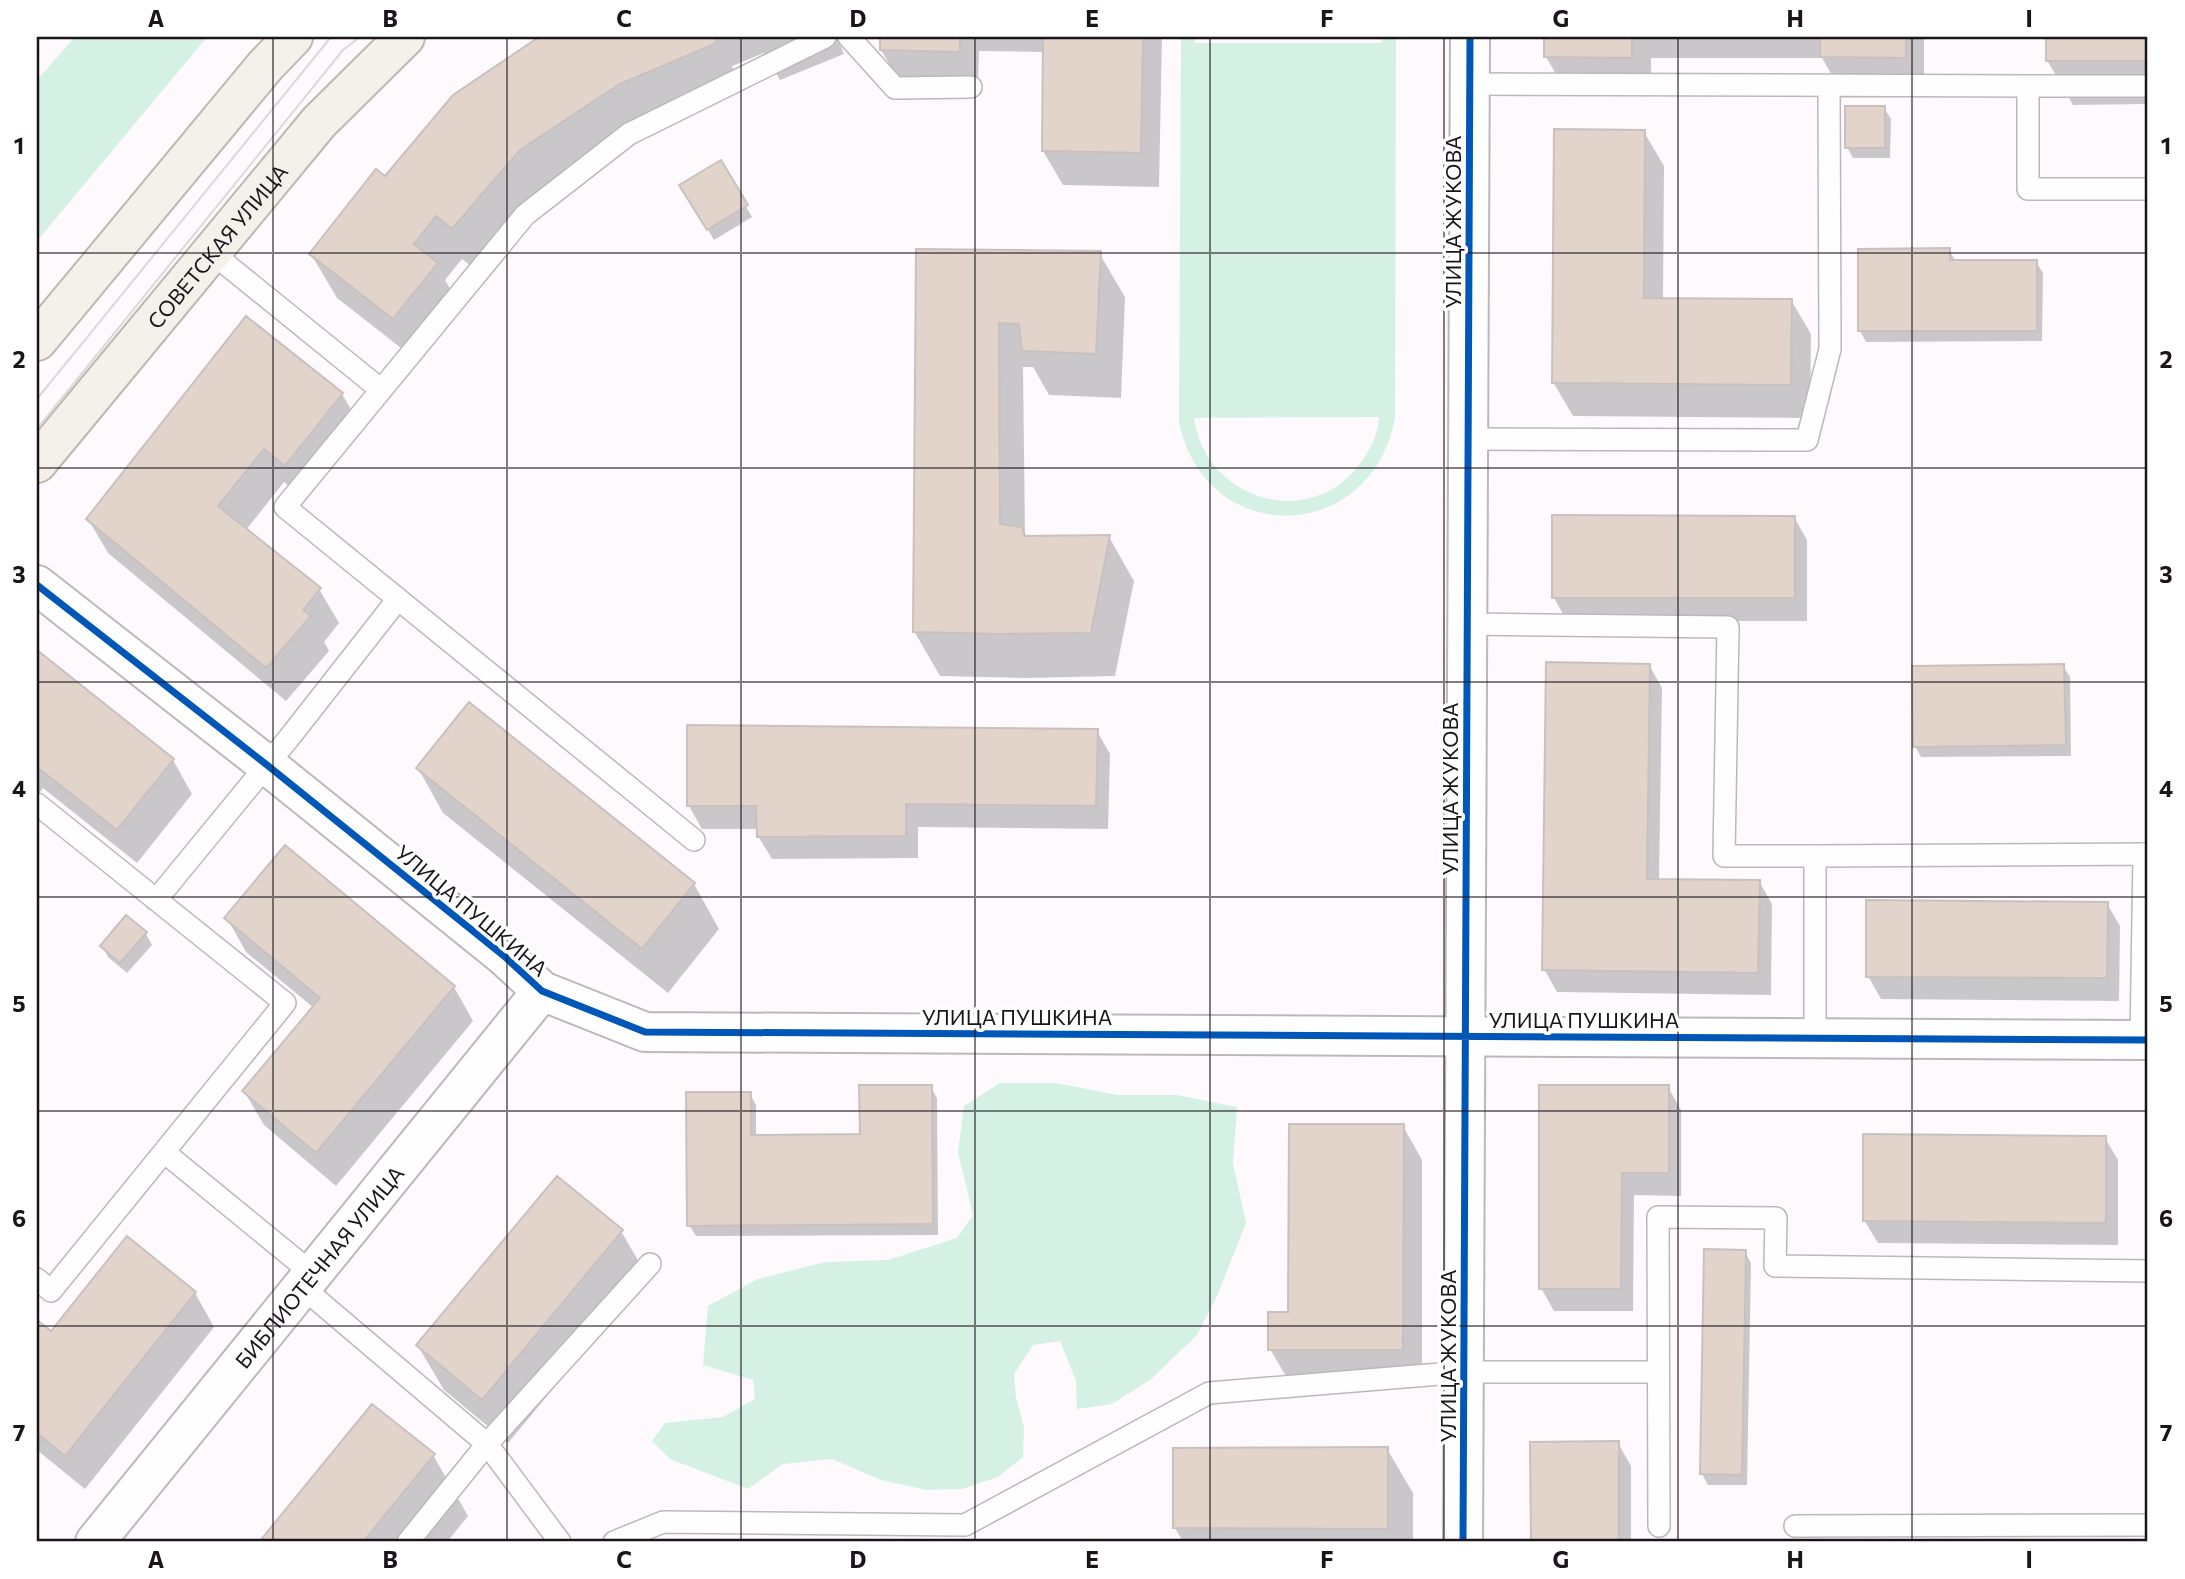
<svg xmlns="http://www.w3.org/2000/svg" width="2185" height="1579" font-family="Commissioner,sans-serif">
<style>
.green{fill:#d5f1e4;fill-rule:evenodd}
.shadow{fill:#0003}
.building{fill:#e2d4ca;stroke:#c8c1c0;stroke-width:2}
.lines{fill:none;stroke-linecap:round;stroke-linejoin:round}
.service-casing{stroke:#bdb7bc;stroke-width:24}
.minor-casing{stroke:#bdb7bc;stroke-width:42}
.primary-casing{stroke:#beb8ae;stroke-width:42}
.service{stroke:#fffeff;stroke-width:21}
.minor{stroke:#fffeff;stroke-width:38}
.primary{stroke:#f4f0ea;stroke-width:38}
.tram{stroke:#dad9da;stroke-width:2}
.cycleway-casing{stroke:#fff;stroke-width:11}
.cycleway{stroke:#0057b8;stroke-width:7}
.grid{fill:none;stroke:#1b141b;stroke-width:2;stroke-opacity:0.55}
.labels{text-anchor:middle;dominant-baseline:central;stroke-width:7;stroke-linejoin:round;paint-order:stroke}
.street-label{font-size:21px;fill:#1b141b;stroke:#fff}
.neatline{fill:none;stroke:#1b141b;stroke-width:2.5}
.grid-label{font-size:23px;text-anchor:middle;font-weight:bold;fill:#1b141b}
</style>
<rect width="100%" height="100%" fill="#fdf9fd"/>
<path class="green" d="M75,37h132l-170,204v-161z
M1181,37h14v6h187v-6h14l-1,381c-24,128 -190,131 -216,4zM1379,417c-1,17 -9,34 -20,48 -51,67 -154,34 -165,-47z
M1000,1083h56l62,12h59l60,12 -4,56 13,60 -29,73 -20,39 -47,45 -38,24 -35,5 -1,-28 -16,-40 -27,4 -19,29 2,23 8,31 -1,29 -25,20 -36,12 -36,1 -45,-10 -49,-21 -49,5 -35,25 -78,-30 -18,-18 13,-18 58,-6 32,-18 -2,-19 -50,-15 5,-59 50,-27 67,-17 63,-2 69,-22 16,-23 -15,-63 6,-46z"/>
<path class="shadow" d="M542,37h295l7,17 -64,26 -16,-27 -32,13 9,22 -96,40 -100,67 -67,77 -16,-13 -17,21 17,29 -43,53 -82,-64 -26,-44 75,-75 68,-82z
M882,37h280l-3,150 -96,-2 -20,-34 2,-99 -66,-1 -1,34 -77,-1 -20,-34z
M1546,37h378v55l-83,-1 -19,-33h-171v33h-85l-20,-34z
M2047,37h101v67l-75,1 -26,-45z
M1884,108l7,11 -1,39h-37l-6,-11z
M1644,132l20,34 -1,133 128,1 20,34 -1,84 -237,-2 -20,-34z
M720,162l32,55 -38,23 -32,-55z
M917,250l182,3 26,44 -4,101 -72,-3 -16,-28h-10l2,169 84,1 25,44 -19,95 -88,2 -87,-2 -26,-45z
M1949,250l7,12h80l7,11 -1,68 -176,1 -6,-11z
M246,318l96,76 20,34 -57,71 -21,-17 -38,48 73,59 20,34 -15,19 5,9 -43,50 -178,-148 -20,-34z
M1794,517l13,23v81h-240l-13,-23z
M37,652l136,108 19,34 -55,69 -94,-75 -6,8z
M1649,665l13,23 -3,193h100l13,23 -1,91 -214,-3 -13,-23z
M2063,666l7,11 1,79 -150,1 -6,-11z
M469,704l225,180 25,45 -51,64 -225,-180 -25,-45z
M1097,731l13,23 -2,75 -190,-2v31l-146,1 -14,-23v-7h-56l-13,-23z
M2107,904l13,22 -1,75 -238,-2 -13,-23z
M126,917l20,17 6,11 -25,28 -19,-16 -6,-11z
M227,918l227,69 19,34 -137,165 -72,-61 -20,-34 70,-83 -68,-56z
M931,1087l6,11 1,137 -242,1 -7,-11 61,-131 6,11v32l106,-1z
M1668,1087l13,23v86l-47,-1 -1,116h-79l-13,-23z
M1403,1126l19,34v224l-132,-1 -20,-34z
M2105,1138l13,22v85l-240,-2 -14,-23z
M621,1231l26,45 -139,167 -64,-53 -26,-44z
M1745,1252l6,11 -4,222h-39l-6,-11z
M195,1293l19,34 -129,162 -48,-39v-128l15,12z
M372,1406l61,49 35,61 -21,26h-186z
M1532,1443h86l13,23v76h-99z
M1387,1449l26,44v49h-230l-8,-14z"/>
<path class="building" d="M539,37h176l2,6 -97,41 -100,66 -68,79 -16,-13 -22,28 24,19 -45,56 -84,-65 67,-85 9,7 68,-81z
M880,37h80v15l-80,-2z
M1043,37h100l-2,116 -99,-2z
M1544,37h88v21l-88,-1z
M1820,37h86v21l-86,-1z
M2046,37h102v24h-102z
M1845,106h40v42h-40z
M1554,129l91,1 -1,168 148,1 -1,86 -239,-2z
M721,160l27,45 -41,25 -28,-45z
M1950,248v12h87v71h-179v-82z
M916,249l185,2 -5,103 -74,-3 -3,-27 -20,-1 1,201 22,3 3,9 85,-1 -19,98 -90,1 -88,-2z
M246,316l97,77 -58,73 -21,-17 -46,57 103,82 -18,22 8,6 -45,52 -180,-149z
M1552,515l243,1v82h-243z
M37,650l137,109 -57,71 -80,-63z
M1546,662l104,2 -3,215 113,1 -2,93 -216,-3z
M2064,664l2,81 -153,2 -1,-81z
M469,702l226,181 -53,66 -226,-181z
M687,725l411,4 -2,77 -190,-2v32l-149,1 -1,-31h-69z
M285,845l170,141 -139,167 -74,-62 78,-93 -96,-80z
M1866,900l242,2 -1,76 -241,-1z
M126,915l21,17 -27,31 -20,-17z
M859,1085h73l1,139 -246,2 -1,-134h65v43l109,-1z
M1539,1085h130v88h-47l-1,116h-82z
M1289,1124h115l-1,226h-135v-38h20z
M1863,1134l243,2v87l-243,-2z
M557,1176l66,54 -141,170 -66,-55z
M127,1236l69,56 -131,164 -28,-23v-113l14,11z
M1704,1249l42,1 -4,225 -42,-1z
M372,1404l63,50 -41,50 -31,38h-104z
M1619,1441v101h-88l-1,-100z
M1388,1447v82l-215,-1v-80z"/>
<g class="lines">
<defs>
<path id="service" d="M849,37l46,51 76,-1
M1470,84l558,2v103h120
M2028,86h120
M211,252l169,137
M1468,439l339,1 23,-91 -1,-263
M1467,624l261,3 -4,229h91
M37,804l248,199 -234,288 -14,-12
M694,840l-409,-333 240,-292 104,-81 196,-97
M156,900l133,-162 109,-139
M1815,1038v-182l333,-2
M2141,1040l3,-186
M164,1152l149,122
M302,1287l185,157 73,98
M1659,1526l-1,-309 118,1 -1,48 373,5
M1795,1526l353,-1
M408,1542l79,-98 163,-180
M614,1542l49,-20 302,3 244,-132 255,-21h194"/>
<g id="minor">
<path d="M37,585l230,180 237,191 38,35 103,41 1503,8"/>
<path id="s1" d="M95,1542l447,-551"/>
<path d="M1463,1542l7,-1505"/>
</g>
<g id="primary">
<path d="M37,341l229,-276 27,-28"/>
<path id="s2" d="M37,463l282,-341 86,-85"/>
</g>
</defs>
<use href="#service" class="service-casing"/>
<use href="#minor" class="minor-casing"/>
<use href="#primary" class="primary-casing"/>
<use href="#service" class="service"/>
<use href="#minor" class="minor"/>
<use href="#primary" class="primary"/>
<path class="tram" d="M37,399l294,-362
M37,429l306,-379 17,-13"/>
<defs>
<path id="cycleway" d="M37,585l230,180 237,191 38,35 103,41 1503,8
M1463,1542l7,-1505"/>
</defs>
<use href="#cycleway" class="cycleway-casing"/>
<use href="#cycleway" class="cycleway"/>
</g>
<path class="grid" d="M273,37v1505M507,37v1505M741,37v1505M975,37v1505M1210,37v1505M1444,37v1505M1678,37v1505M1912,37v1505M37,253h2111M37,468h2111M37,682h2111M37,897h2111M37,1111h2111M37,1326h2111"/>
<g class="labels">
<g class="street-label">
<text transform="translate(1452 222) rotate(-90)">УЛИЦА ЖУКОВА</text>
<text stroke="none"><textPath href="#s2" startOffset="282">СОВЕТСКАЯ УЛИЦА</textPath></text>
<text transform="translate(1449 789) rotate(-90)">УЛИЦА ЖУКОВА</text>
<text transform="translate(472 910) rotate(40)">УЛИЦА ПУШКИНА</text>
<text x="1017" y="1016">УЛИЦА ПУШКИНА</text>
<text x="1584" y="1019">УЛИЦА ПУШКИНА</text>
<text stroke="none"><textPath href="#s1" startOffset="355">БИБЛИОТЕЧНАЯ УЛИЦА</textPath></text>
<text transform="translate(1447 1356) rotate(-90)">УЛИЦА ЖУКОВА</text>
</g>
</g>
<rect width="2185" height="1579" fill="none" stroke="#ffffff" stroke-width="77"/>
<rect x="38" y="38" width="2108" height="1502" class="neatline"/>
<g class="grid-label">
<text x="156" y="27">A</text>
<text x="390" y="27">B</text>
<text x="624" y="27">C</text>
<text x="858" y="27">D</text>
<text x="1092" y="27">E</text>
<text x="1327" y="27">F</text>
<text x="1561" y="27">G</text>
<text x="1795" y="27">H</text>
<text x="2029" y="27">I</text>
<text x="19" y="154">1</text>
<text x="2166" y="154">1</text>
<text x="19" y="368">2</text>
<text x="2166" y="368">2</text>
<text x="19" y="583">3</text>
<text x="2166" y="583">3</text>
<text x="19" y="797">4</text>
<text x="2166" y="797">4</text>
<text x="19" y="1012">5</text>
<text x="2166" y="1012">5</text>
<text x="19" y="1227">6</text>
<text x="2166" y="1227">6</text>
<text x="19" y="1441">7</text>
<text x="2166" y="1441">7</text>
<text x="156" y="1568">A</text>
<text x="390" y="1568">B</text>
<text x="624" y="1568">C</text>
<text x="858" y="1568">D</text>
<text x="1092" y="1568">E</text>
<text x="1327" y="1568">F</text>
<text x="1561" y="1568">G</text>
<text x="1795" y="1568">H</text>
<text x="2029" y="1568">I</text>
</g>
</svg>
